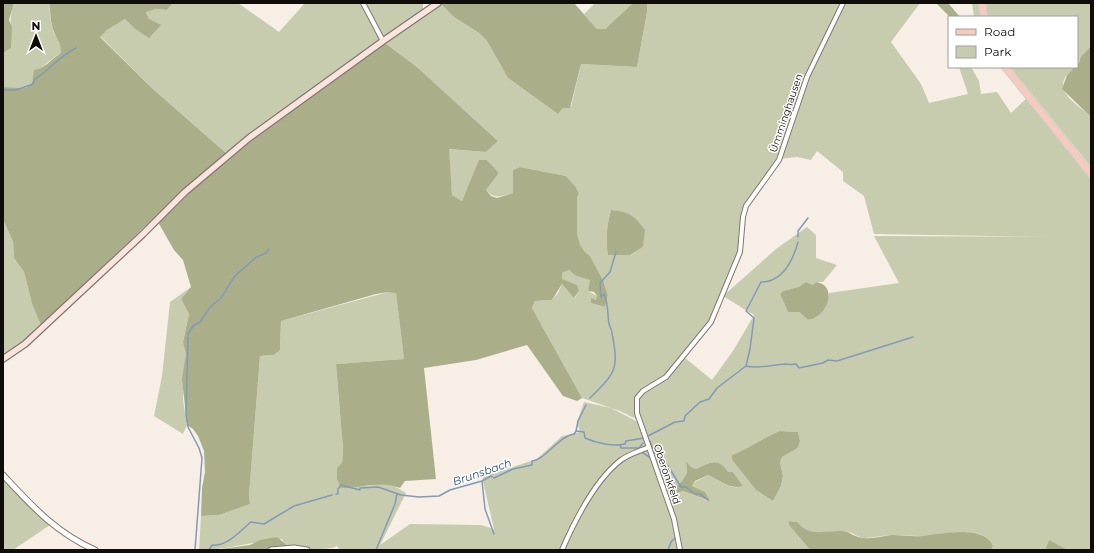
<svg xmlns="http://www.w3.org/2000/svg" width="1094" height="553" font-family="Montserrat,sans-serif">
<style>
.green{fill:#c8ccaf;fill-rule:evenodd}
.forest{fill:#aaae89}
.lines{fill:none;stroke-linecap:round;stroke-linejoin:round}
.stream{stroke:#819bb8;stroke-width:1.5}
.minor-casing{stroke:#807870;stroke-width:6}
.tertiary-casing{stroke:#807870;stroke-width:7}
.secondary-casing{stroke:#807870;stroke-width:8}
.primary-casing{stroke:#cfcece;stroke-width:8}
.minor{stroke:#fff;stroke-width:4}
.tertiary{stroke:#fff;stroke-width:5}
.secondary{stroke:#fbe4de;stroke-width:5.5}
.primary{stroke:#f7cabe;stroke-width:6}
.labels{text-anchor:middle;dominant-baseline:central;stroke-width:3;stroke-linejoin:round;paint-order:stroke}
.street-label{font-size:10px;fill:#0f0c09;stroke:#fff}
.water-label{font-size:11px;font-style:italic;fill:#285079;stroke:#fff}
</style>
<rect width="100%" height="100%" fill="#f7eee5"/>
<path class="green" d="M14,3h35l2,20 3,11 6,7 1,12c-9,5 -28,20 -29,30l-6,5 -23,-1v-34l8,-5c1,-18 -3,-28 3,-45z
M173,3h65l41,29 26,-29h118v6l-197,144 -72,-63 -54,-54 7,-6 18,-11 9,9 15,-9 -3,-8 10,-2 11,1z
M595,3h38l-28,26h-8l-13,-15z
M647,3h273l-29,39 30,42 8,19 39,-9 -9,-27h12l8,14 2,13 16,-2 14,21 16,-15 64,80v372h-23l-19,-10 -4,10h-54l2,-4c-9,-24 -55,-10 -74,-10 -9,0 -18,-1 -27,-1 -9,0 -18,3 -27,3 -8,0 -10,-5 -17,-6 -12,-2 -24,1 -36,1 -11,-1 -12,-13 -23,-12v4l21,25h-129l-6,-31 -37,-106v-17l-2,2v15l4,8 -20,-10 -38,-13 -50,-90 3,-7 17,-1 6,-7 4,-9 13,14 4,-7 -2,-5 -16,-7 1,-6 7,-3 7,6 15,4 -3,11 9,5v4l-6,-1v4l14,4 3,-12 -5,-15 -13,-24 -6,-5 -5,-6 -2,-11v-36l2,-5 -4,-7 -9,-10 -46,-9 -7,3v23c-12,3 -18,7 -27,-3l13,-17 -12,-13h-7l-18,41 -10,-6 -4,-46 38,3 12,-11 -81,-74 -32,-24 56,-39 13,13 25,16 8,8 21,37 50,36 5,-6 8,-1 10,-43 56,3 10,-55zM782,151l-2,8 17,-2 14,3 6,-9 26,21v9l21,15 10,38 177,3 -177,-1 25,47 -70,10c-1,12 -8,25 -21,27l-9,-8h-11l-8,-18 3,-3 15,-4 8,-5 7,3 3,-3h7l14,-17 -21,-7v-23l-9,-8 -31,22 -53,47 31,19 -21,36 -21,29 -28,-23 -4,4 22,-26 12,-19 26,-64 3,-35 3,-11 30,-41zM611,210c18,3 23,5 33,20l-1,17 -13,8h-22c-3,-16 -1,-30 3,-45zM780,431l18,1 2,9 -2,7 -16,9 -2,5 3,14 -2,10 -8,15 -17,-11 -24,-30 1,-5c16,-6 30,-18 47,-24zM686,461l5,6 5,2c14,-7 23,-12 32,3h5l10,14c-13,5 -23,-6 -35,-11l-13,7 -3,4 13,6 4,9 -26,-10 -9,3 -2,-4 10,-9 5,-8z
M972,3h8l2,14h-8z
M986,3h105v43l-14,17v-46h-90z
M1010,67h65c-3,4 -6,6 -9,9 -12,18 15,30 25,41v50z
M3,219l10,23 1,16 10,14 8,32 11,24 -40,31z
M191,287l-10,12 8,15 -6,27 3,13 -3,46 4,25 -4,9 -29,-18 8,-40 8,-74z
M388,292h8l8,67 -68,5 7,85 -1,14 -5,16 30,7 13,-3 11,1 15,9 -26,52 30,-21 71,1 13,4 -12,-52 55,-18 25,-23 18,-4 -3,-10 7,-20 27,6 29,15 8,23 -27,13 -37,43 -23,48h-221l-3,-4c-11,5 -37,5 -48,0 -3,-1 -6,-4 -7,-7 -28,2 -54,11 -83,11l2,-34 18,-1 31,-11 -1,-9 11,-139 14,-1 6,-5 1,-29z
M649,447l25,72 6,31h-118c16,-31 31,-68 59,-90 8,-6 19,-9 28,-13z
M3,477l34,36 13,12 -37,25h-10z"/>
<path class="forest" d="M3,3h11l-5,17 3,7 -1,21 -8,5z
M49,3h124l-6,7 -11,-1 -10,3 3,7 12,6 -12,13 -15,-10 -9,-9 -18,11 -7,7 54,53 72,63 -49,43 -136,129 -9,-21 -8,-32 -10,-14 -1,-16 -10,-23v-132l23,1 6,-5 2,-13c11,-1 18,-12 27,-17 -1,-14 -3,-11 -7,-21 -4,-9 -3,-19 -5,-29z
M440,3h134l23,26h8l28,-26h14v9l-10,55 -56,-3 -11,44h-7l-5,6 -50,-36 -21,-37 -8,-8 -25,-16z
M936,3h12l12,14h-10z
M385,43l32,24 81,74 -12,11 -37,-3 3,46 10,6 17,-41h8l12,13 -13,17 5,6 6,2 16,-5v-23l7,-3 46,9 9,10 4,7 -2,5v36l3,11 4,6 6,5 13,24 5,15 -3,12 -14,-4v-5l5,2 1,-4 -3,-4 -6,-1 2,-11 -14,-4 -7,-6 -7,3v6l15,6 2,6 -5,7 -12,-14 -10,16 -17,1 -3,7 50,90 -5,3 -14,-5 -36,-51 -51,15 -52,8 12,111 -31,2 -5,7c-19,-8 -39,0 -59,0l-4,-9v-11l5,-5 1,-14 -7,-85 68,-5 -8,-66 -8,-1 -12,2 -95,27 -1,29 -6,5 -14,1 -11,139 1,9 -31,11 -18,1 1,-28 3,-16 -1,-21 -6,-15 -5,-7 -6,-4 -5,-46 4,-25 -3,-12 6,-28 -8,-15 10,-12 -8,-27 -9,-10 -16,-28 33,-31 77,-64z
M1091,46v71l-29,-28 5,-14 8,-8h2l4,-10z
M611,210c18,2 23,5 34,20l-2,17 -13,8h-22c-3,-16 -1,-30 3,-45z
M806,282l7,3 3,-3c23,3 11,36 -8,38l-9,-8h-11l-8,-18 3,-3 15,-4z
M780,431l18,1 2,9 -2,7 -16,9 -2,5 3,14 -2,10 -8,15 -17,-11 -24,-30v-5c17,-6 31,-18 48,-24z
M686,461l5,6 5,2c14,-7 23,-12 32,3h5l10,14c-14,4 -23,-6 -35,-11l-13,6 -3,5 13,6 5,9 -27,-10 -9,3 -2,-4 10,-9 5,-8z
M789,521l8,1c13,16 27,8 45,9 10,1 13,7 22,7 9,1 19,-2 28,-3 10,0 20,2 30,1 18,-2 63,-12 71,10l-2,4h-181l-21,-25z
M277,537l11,9 19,4h-93l36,-5 10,-5z
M1049,540l19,10h-23z"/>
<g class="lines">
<path class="stream" d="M3,90h13l17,-6 1,-4c15,-10 26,-24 42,-32
M798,237v-6l10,-13
M746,366c13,3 25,-1 39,-2 4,0 6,1 11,0l3,4 24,-5 5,-3 9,1 76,-24
M590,398c26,-26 29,-28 22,-65 0,-3 -2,-6 -3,-9 -2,-11 0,-19 -5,-30l-3,3 -1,-14 10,-11 6,-20
M576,431l2,-10 8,-16
M648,436l27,-14 9,-1 1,-5 15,-14 9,-3 8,-11 29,-22 4,-17 4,-31 -8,-7 15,-29c22,0 32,-22 37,-40
M650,441l4,12 14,13 13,21h5l9,7h5l8,6
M620,445l1,3h18l4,-5
M643,453l8,5
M482,481l3,28 9,25
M336,494h2v-5l3,-4 19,5v-2l18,-1 23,8 18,2 20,-1 11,-6 32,-9 9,-5 3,2 19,-9 19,-4v-4c13,-1 26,-24 42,-27l2,-3 8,1 1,6c11,5 29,9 40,6l1,-3 18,-3
M195,550l7,-92 -3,-10 -11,-21 -2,-12 2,-81 5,-8 7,-4 10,-15 11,-9 13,-21 21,-19 11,-5 3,-4
M209,550l3,-5c15,2 28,-14 39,-23l13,2 30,-18 38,-11
M376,550l19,-46 2,-10
M668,550l3,-8 5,-5"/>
<defs>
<path id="minor" d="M363,3l20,38
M562,550c13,-30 33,-70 59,-90 8,-6 19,-9 28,-13
M680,550l-6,-31 -37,-106v-15l6,-7 23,-14 45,-55 29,-70 3,-35 3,-11 33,-46 28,-83 36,-74"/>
<path id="tertiary" d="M3,475c29,31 52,57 92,75
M271,550l23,-2 13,2"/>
<path id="secondary" d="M3,359l22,-15 118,-110 42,-42 64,-54 134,-97 55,-38"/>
<path id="primary" d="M982,3l2,14
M1005,67l86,107"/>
</defs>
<use href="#minor" class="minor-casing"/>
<use href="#tertiary" class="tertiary-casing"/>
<use href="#secondary" class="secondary-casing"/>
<use href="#primary" class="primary-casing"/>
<use href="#minor" class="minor"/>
<use href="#tertiary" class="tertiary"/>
<use href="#secondary" class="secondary"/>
<use href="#primary" class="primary"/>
</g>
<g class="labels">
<g class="street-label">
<text transform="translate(786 113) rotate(-71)">Ümminghausen</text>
<text transform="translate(667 474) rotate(71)">Oberönkfeld</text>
</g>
<g class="water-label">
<text transform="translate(482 472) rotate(-19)">Brunsbach</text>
</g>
</g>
<rect width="1094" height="553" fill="none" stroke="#0f0c09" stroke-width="8"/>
<rect x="948" y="16" width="130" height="52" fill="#ffffff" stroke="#9f9e9d"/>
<rect x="956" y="29" width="20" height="6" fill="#f7cabe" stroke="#9f9e9d"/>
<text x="984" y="36" font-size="12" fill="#0f0c09">Road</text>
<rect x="956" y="46" width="20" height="12" fill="#c8ccaf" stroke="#9f9e9d"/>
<text x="984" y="56" font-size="12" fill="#0f0c09">Park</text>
<g transform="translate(36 36)" stroke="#ffffff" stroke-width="3" paint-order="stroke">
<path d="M0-3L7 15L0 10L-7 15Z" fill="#0f0c09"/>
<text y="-6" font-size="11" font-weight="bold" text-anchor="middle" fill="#0f0c09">N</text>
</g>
</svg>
